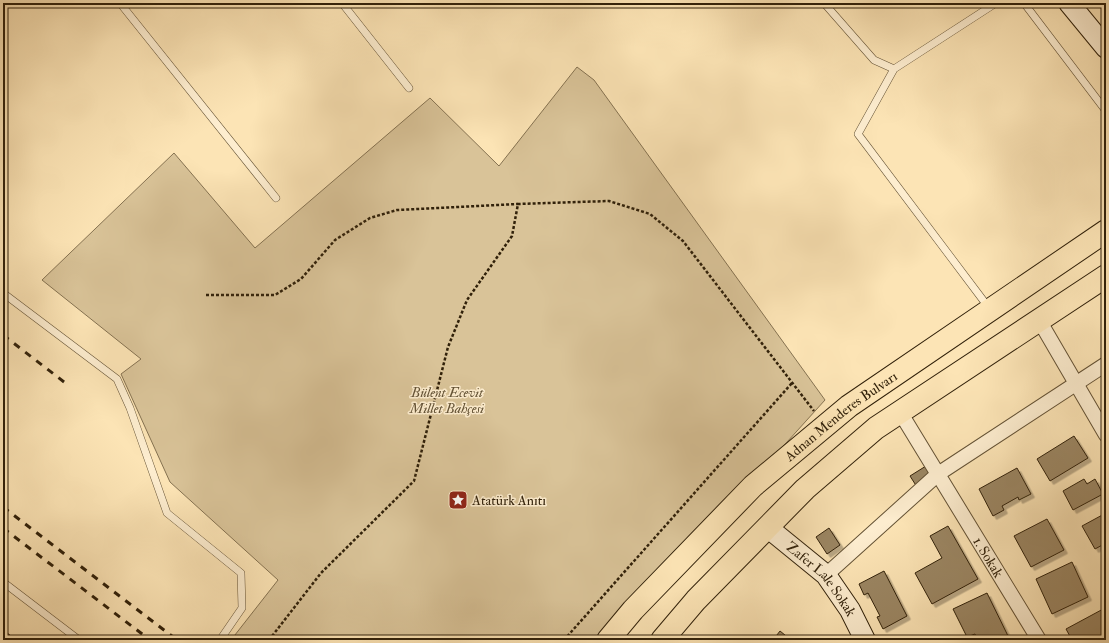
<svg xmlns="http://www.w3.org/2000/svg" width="1109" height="643" font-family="'IM FELL Double Pica',serif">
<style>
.green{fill:#d9c398;stroke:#857251}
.building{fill:#9b8663;stroke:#31210a;filter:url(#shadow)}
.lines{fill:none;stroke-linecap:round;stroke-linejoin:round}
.lane-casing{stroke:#645235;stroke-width:8}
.street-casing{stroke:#645235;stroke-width:16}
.secondary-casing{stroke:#31210a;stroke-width:22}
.primary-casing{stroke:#31210a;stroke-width:24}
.path{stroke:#31210a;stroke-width:2.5;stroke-dasharray:3 2;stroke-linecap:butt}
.lane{stroke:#fdedcf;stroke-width:7}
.street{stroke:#fdedcf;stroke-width:14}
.secondary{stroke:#fdedcf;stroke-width:20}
.primary{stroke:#fce4b5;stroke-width:22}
.rail{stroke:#31210a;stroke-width:3;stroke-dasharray:7 7;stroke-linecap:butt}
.labels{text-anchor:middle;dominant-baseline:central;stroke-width:3;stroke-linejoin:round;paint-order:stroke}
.park-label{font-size:14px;font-style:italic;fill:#635235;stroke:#fdedcf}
.street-label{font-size:14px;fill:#31210a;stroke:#fdedcf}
.poi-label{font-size:14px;fill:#31210a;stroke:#fdedcf;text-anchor:start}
</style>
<defs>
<filter id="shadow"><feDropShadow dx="3.5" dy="3.5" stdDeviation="0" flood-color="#0004"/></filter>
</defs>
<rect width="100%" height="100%" fill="#fce4b5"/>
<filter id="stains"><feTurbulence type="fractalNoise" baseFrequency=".005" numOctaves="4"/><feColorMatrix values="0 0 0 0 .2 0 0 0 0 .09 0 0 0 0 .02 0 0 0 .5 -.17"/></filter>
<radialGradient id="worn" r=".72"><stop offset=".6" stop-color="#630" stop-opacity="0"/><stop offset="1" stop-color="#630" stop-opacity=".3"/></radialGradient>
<path class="green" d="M577,67l17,13 231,320 -217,240h-377l47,-60 -108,-98 -49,-108 20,-15 -99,-79 132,-127 81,95 175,-150 69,68z"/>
<path class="building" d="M1074,436l14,22 -38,23 -13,-22z
M926,466l7,11 -16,10 -7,-11z
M1017,468l14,26 -12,6 -1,-3 -16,9 2,4 -11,6 -14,-27z
M1084,479l3,5 8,-5 8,15 -30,16 -10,-19z
M1106,513v30l-11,6 -13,-23z
M1047,519l17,31 -33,17 -17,-31z
M948,526l30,53 -46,25 -17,-31 27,-15 -12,-22z
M829,528l11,17 -13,9 -11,-17z
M1072,562l16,35 -36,17 -16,-35z
M884,571l23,45 -24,13 -6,-12 3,-1 -12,-23 -4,2 -5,-11z
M987,593l23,47h-32l-3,-6 -8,3 -14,-28z
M1105,608l1,29 -5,3h-29l-6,-11z
M780,631l11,9h-18z
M6,632l10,8h-13v-4z"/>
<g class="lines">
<defs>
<path id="lane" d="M120,3l156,195
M342,3l67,85
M824,3l50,57 20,9 102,-66
M1024,3l82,108
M894,69l-36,65 131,174
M3,293l114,86 13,29 37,105 74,60 1,35 -22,32
M3,582l76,58"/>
<g id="street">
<path d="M1039,320l67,115"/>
<path id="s1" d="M900,412l139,228"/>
<path d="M826,575l112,-101 168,-110"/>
</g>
<g id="secondary">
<path d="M1069,3l37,45"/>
<path id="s2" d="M767,527l59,48 24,35 15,30"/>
</g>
<g id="primary">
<path id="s3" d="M608,640l25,-30 120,-124 96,-80 257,-175"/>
<path d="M662,640l34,-40 109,-111 71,-61 230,-152"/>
</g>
</defs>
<use href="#lane" class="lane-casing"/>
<use href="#street" class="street-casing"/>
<use href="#secondary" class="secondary-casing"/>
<use href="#primary" class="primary-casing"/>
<path class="path" d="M206,295h69l26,-16 34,-39 35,-22 27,-8 121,-6
M269,640l52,-67 93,-92 34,-134 19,-47 45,-64 6,-32 91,-3 41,13 33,27 131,170
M564,640l228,-257"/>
<use href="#lane" class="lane"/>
<use href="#street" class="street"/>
<use href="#secondary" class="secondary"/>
<use href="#primary" class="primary"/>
<path class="rail" d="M3,335l65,50
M3,507l174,133
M3,528l147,112"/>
</g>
<defs>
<symbol id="sight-square" viewBox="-11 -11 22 22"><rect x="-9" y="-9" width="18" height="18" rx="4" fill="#8f2418" stroke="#fdedcf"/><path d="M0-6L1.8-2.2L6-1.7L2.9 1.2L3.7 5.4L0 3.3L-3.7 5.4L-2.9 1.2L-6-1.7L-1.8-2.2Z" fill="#fff"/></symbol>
</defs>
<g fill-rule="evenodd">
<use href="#sight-square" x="447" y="489" width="22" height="22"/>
</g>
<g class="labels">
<g class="park-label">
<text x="447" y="392">Bülent Ecevit<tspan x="447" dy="16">Millet Bahçesi</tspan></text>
</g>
<g class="street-label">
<text stroke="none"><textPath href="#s3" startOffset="324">Adnan Menderes Bulvarı</textPath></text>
<text stroke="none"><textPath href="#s1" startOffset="170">1. Sokak</textPath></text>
<text stroke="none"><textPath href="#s2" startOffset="76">Zafer Lale Sokak</textPath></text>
</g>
<g class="poi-label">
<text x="472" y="500">Atatürk Anıtı</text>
</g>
</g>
<rect width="1109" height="643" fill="none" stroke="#fce4b5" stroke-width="16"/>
<rect x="4" y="4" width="1101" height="635" fill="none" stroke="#31210a" stroke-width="2"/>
<rect x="8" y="8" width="1093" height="627" fill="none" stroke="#31210a"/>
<rect width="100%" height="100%" filter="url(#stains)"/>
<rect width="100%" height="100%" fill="url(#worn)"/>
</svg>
